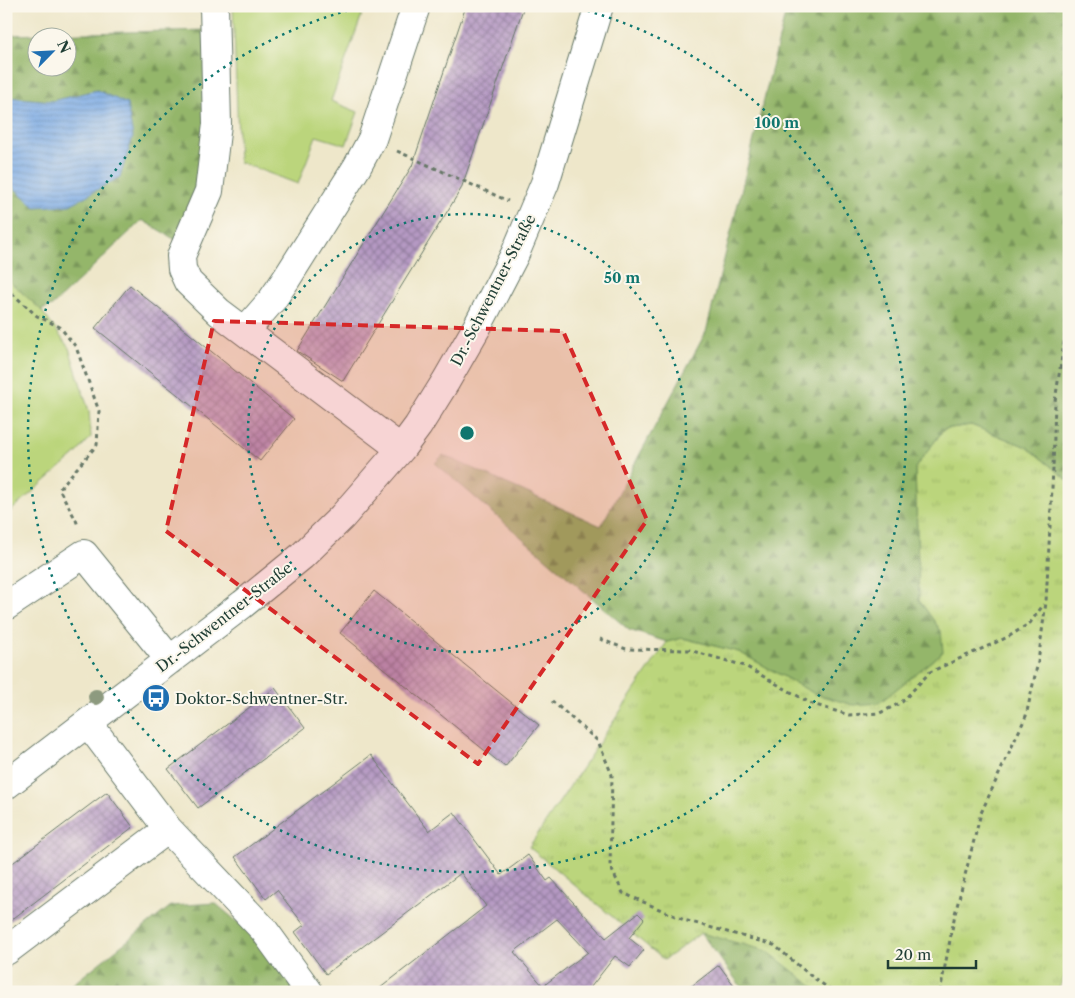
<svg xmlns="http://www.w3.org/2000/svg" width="1075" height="998" font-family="'Libre Caslon Text',serif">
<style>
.grass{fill:url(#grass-tufts);stroke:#6d8958}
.forest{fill:url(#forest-firs);stroke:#5a7a50;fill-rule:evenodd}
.green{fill:#bbd57b;stroke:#6d8958}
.water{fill:url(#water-rules);stroke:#4c738c}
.building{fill:url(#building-cross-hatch);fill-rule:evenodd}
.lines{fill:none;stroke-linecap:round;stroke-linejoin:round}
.minor-casing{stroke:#677868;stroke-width:30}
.path{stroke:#677868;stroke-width:3;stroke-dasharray:4 4;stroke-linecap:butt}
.minor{stroke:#fff;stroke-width:28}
.tree{fill:#8d9a7f}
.marked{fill:#d62828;fill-opacity:0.2;stroke:#d62828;stroke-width:4;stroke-dasharray:10 6;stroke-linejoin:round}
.ring{fill:none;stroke:#0f766e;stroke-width:2.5;stroke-dasharray:2.5 5}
.labels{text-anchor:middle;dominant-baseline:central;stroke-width:4;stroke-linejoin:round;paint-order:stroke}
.street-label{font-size:15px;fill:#1f3d34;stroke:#fbf7ec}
.poi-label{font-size:15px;fill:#1f3d34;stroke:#fbf7ec;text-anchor:start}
.centre{fill:#0f766e;stroke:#fbf7ec;stroke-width:2.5}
.ring-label{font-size:15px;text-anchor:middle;font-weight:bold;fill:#0f766e;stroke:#fbf7ec;stroke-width:4;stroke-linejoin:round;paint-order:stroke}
</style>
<defs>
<pattern id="grass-tufts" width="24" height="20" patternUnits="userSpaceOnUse" patternTransform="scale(1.25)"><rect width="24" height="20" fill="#bbd57b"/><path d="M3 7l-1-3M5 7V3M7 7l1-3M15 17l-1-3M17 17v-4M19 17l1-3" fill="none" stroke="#a0b86b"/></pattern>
<pattern id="forest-firs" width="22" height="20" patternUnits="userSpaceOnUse" patternTransform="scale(1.25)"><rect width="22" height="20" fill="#94b66b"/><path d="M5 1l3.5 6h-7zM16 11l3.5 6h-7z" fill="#789559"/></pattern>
<pattern id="water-rules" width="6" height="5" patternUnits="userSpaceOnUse" patternTransform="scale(1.25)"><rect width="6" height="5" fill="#7aa9e4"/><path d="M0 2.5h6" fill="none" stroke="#638bba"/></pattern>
<pattern id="building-cross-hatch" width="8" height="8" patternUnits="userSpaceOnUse" patternTransform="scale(1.25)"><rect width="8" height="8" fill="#b599c3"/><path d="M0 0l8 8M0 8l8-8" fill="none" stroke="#937e9f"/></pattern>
</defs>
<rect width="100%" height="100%" fill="#fbf7ec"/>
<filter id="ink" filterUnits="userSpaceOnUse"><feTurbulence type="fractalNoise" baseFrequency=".02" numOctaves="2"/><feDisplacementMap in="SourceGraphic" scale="10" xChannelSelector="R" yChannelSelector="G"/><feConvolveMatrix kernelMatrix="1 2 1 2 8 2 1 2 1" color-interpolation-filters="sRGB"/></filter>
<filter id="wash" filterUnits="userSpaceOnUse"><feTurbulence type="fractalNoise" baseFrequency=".0096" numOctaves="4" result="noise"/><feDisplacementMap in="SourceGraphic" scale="20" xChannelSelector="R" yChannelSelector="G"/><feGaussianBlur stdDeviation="1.12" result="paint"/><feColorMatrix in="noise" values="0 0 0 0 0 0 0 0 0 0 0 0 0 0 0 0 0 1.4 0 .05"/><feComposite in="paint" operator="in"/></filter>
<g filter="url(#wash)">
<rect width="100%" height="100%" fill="#eee7ca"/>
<path class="grass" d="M971,425l56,22 42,34v486l-12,25h-237l-11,-7 -108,-52 -37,27 -135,-113 138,-205 15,-4 57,14 76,42 126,-63 -22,-31 -4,-132 29,-39z"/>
<path class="forest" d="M760,6h309v475l-42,-34 -56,-22 -27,4 -29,39 4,132 22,31 2,21 -64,51 -26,2 -38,-11 -76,-42 -56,-14 -16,4 -38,-12 -194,-167 8,-8 158,71 105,-194 79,-317z
M208,30l1,92 -11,65 -22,53 -34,-20 -90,86 -11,4 -35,-32v-112l8,21 83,-97 -45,11 -46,-4v-62zM38,38h30v30h-30z
M215,903l31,26 51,63h-234l108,-86z
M701,933l66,18 53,41h-75z"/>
<path class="green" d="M233,6h132l-34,95 27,11 -12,33 -30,-9 -18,48 -59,-22z
M6,278l35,32 28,38 20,63 2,26 -15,17 -70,61z"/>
<path class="water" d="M97,90l30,14 6,33 -13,40 -50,28 -35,2 -22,-20 -7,-21v-69l46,4z"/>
<g id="blocks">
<path class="building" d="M466,6h58l-63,183 -118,192 -46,-30 115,-185z
M130,285l164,134 -34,42 -165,-133z
M374,591l165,134 -34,42 -165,-134z
M275,688l30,40 -107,80 -30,-39z
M371,755l58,76 25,-19 47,63 27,-20 19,26 4,-3 55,60 32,-25 6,6 -15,19 15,12 -14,17 -15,-11 -28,36h-212l111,-86 -25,-33 -135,101 -31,-42 9,-7 -27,-35 -11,9 -31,-42zM557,919l31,33 -45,34 -29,-34z
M107,792l26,35 -127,97v-56z
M719,965l20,27h-55z"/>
</g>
</g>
<g filter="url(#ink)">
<use href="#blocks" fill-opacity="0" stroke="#677868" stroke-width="1"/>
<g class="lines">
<defs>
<path id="minor" d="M214,6l3,118 -8,67 -28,65 1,13 6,13 31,30 182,137
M245,331l27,-31 15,-22 70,-111 15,-28 44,-133
M6,606l78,-52 86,106
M88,723l80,106 96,101 45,62
M6,785l237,-181 59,-48 40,-39 59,-68 17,-23 28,-45 31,-54 38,-73 30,-71 54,-177
M6,951l162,-122"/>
</defs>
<use href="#minor" class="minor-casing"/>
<path class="path" d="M397,151l111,50
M6,288l31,28 23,11 16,20 23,64 -2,34 -38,44 17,31 2,6
M600,639l26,10 63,1 56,16 67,38 37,11 31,-2 22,-11 28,-30 78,-35 22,-14 14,-19
M552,701l46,40 14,34 -2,91 13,27 61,27 90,25 37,31 23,16
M940,992l15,-78 26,-101 45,-97 12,-54 8,-60 7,-133 2,-68 14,-90"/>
<use href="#minor" class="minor"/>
</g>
<circle class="tree" cx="96" cy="697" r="8"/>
</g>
<path class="marked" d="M214,321l349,10 84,189 -169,244 -312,-233z"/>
<g class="ring">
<circle cx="467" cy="433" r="219"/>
<path d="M573 7A439 439 0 1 1 361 7"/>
</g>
<defs>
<symbol id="bus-disc" viewBox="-11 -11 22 22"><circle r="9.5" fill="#1f6fb2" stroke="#fbf7ec"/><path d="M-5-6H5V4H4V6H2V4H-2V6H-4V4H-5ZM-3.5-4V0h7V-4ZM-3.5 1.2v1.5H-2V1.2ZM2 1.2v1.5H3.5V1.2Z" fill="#fff"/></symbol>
</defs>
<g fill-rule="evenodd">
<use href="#bus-disc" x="140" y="682" width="32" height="32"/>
</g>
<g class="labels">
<g class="street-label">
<text transform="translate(493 290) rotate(-63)">Dr.-Schwentner-Straße</text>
<text transform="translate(224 617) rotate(-38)">Dr.-Schwentner-Straße</text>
</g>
<g class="poi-label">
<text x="175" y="698">Doktor-Schwentner-Str.</text>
</g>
</g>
<circle cx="467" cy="433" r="8" class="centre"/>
<g class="ring-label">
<text x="777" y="128">100 m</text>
<text x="622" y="283">50 m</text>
</g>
<rect width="1075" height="998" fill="none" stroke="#fbf7ec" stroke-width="25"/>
<g transform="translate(52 52) rotate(66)"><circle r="24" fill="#fbf7ec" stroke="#a3ada2"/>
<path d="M0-4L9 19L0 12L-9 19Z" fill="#1f6fb2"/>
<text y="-8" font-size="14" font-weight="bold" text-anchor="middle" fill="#1f3d34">N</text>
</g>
<path d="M888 960v8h88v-8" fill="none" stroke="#1f3d34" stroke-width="2.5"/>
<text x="895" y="960" font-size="15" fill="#1f3d34" stroke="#fbf7ec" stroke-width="4" paint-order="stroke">20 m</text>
</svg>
